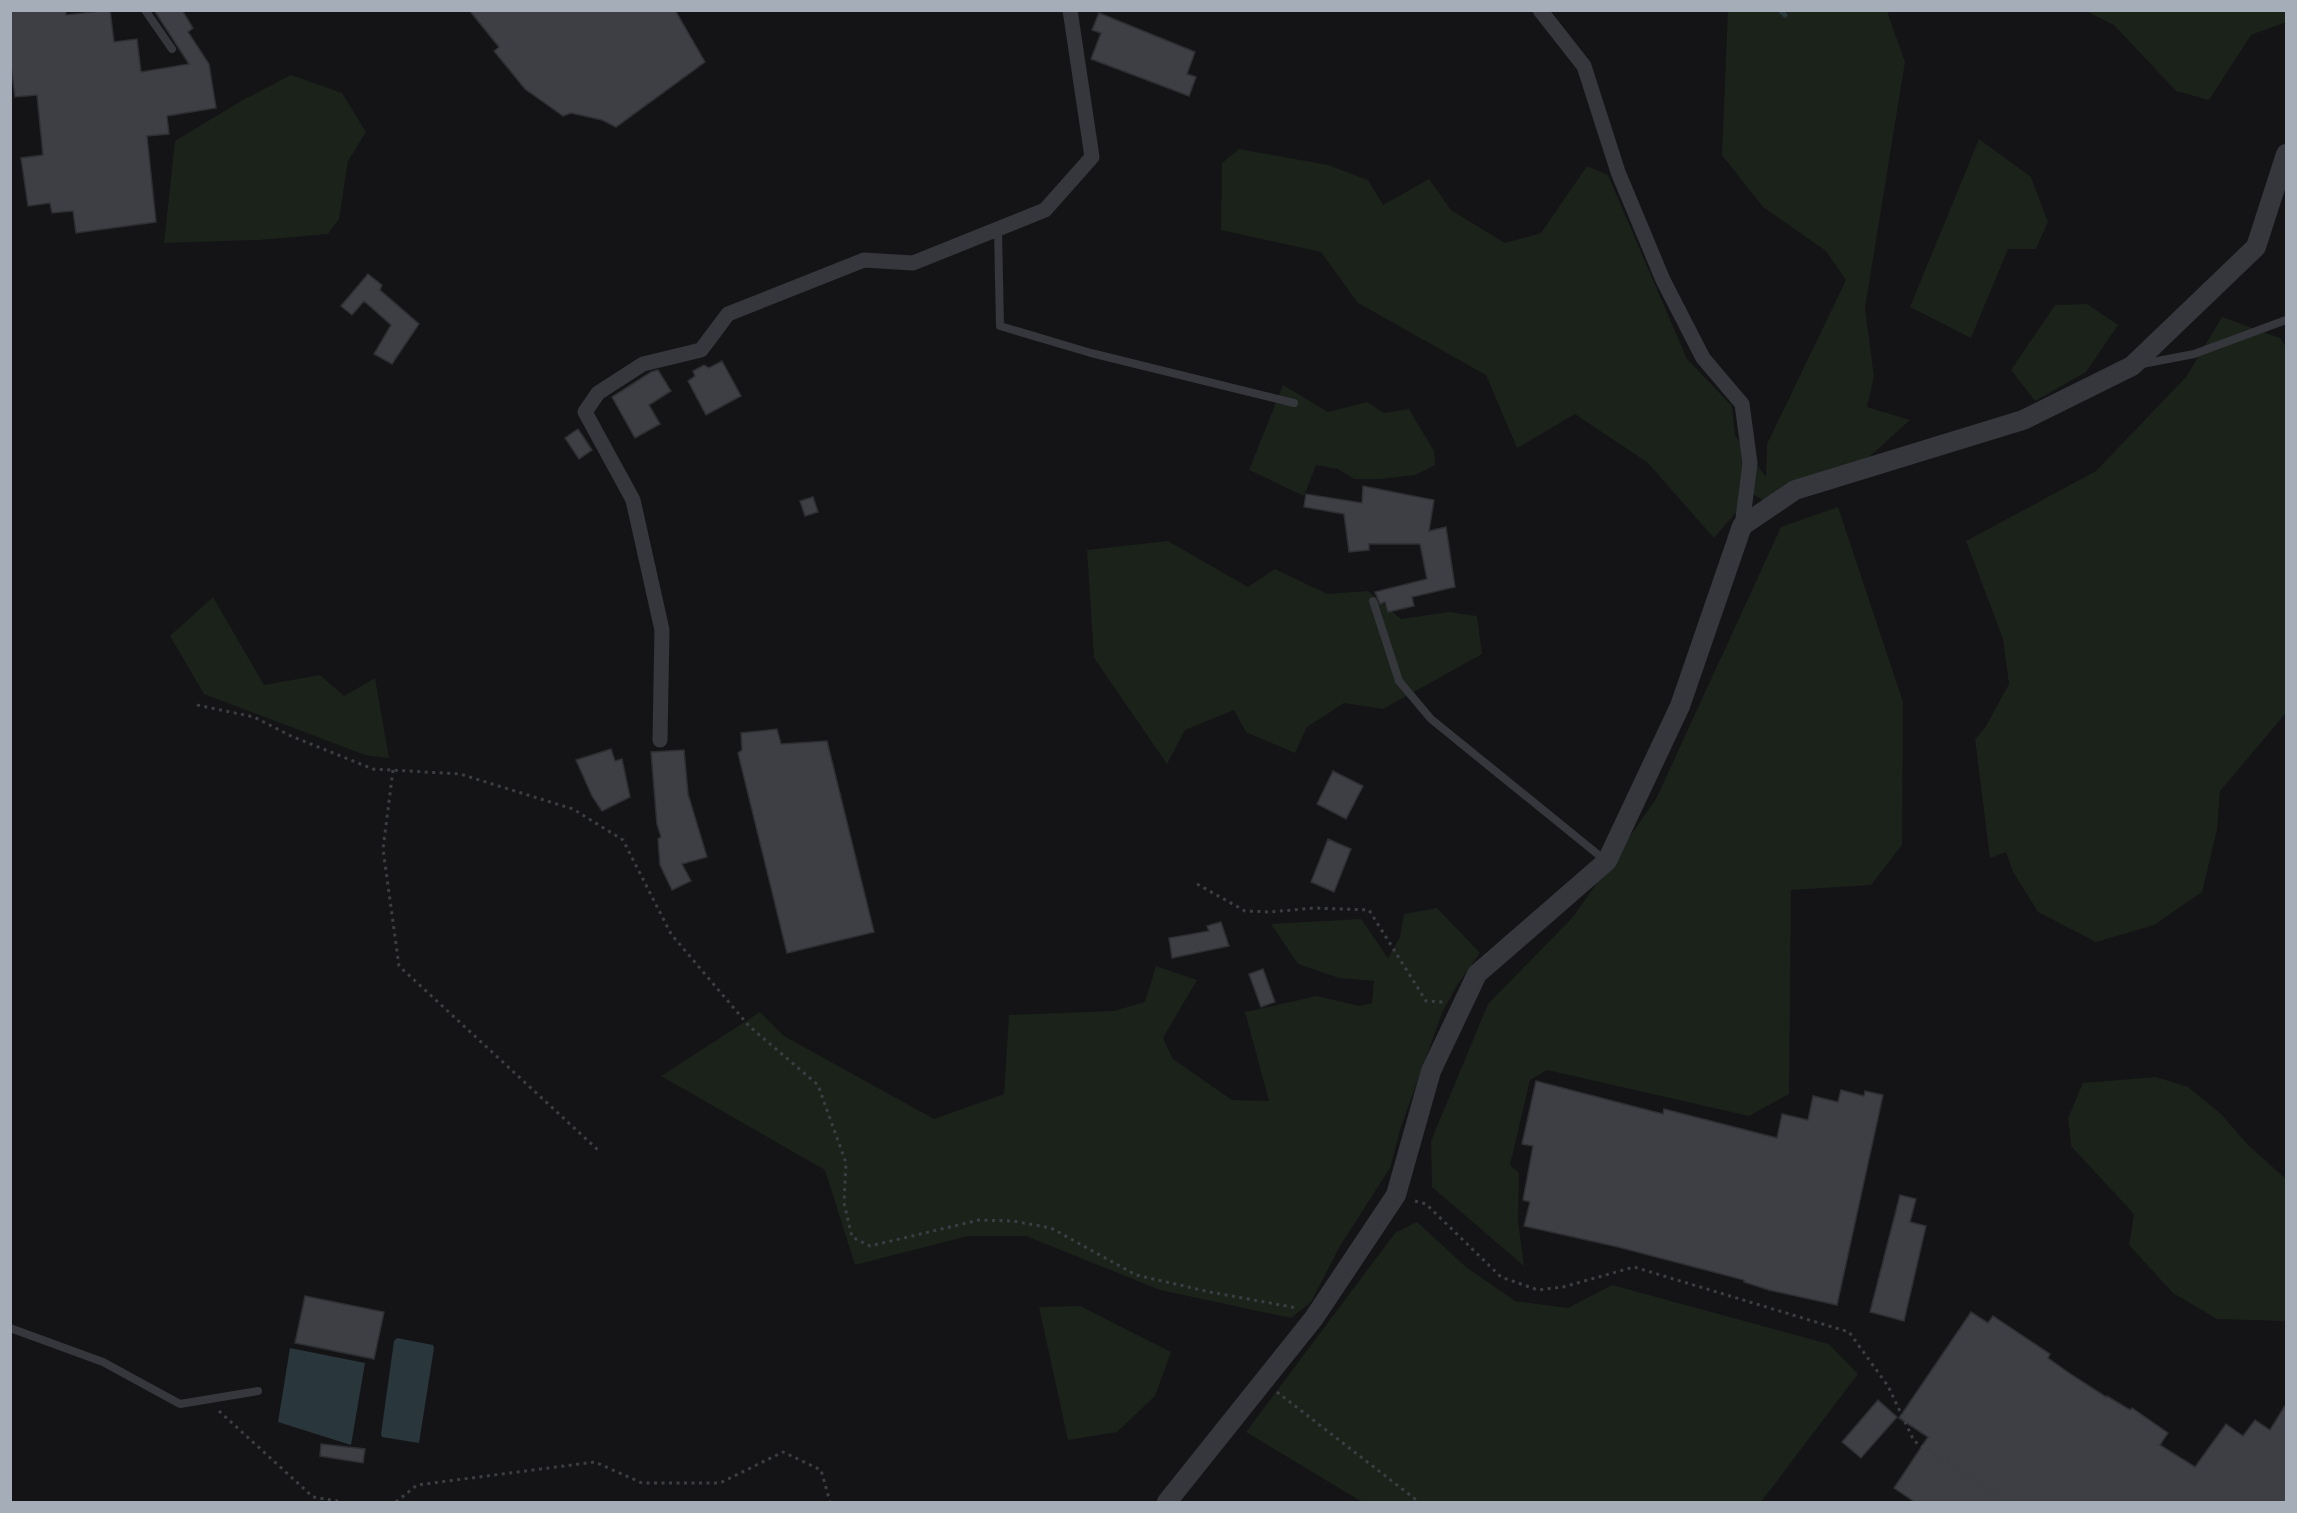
<svg xmlns="http://www.w3.org/2000/svg" width="2297" height="1513" font-family="'Titillium Web',sans-serif">
<style>
.green{fill:#1a221a}
.water{fill:#29363b}
.lines{fill:none;stroke-linecap:round;stroke-linejoin:round}
.stream{stroke:#29363b;stroke-width:5}
.building{fill:#3e3f44;stroke:#2e2f33;stroke-width:1.5}
.path{stroke:#3b3e43;stroke-width:3;stroke-dasharray:3 4.5;stroke-linecap:butt}
.service{stroke:#35373c;stroke-width:8}
.minor{stroke:#35373c;stroke-width:15}
.tertiary{stroke:#35373c;stroke-width:20}
</style>
<rect width="100%" height="100%" fill="#141416"/>
<path class="green" d="M1728,11h159l18,51 -40,246 9,69 -7,30 43,13 -41,37 -102,45 -15,-8 -38,44 -66,-75 -73,-49 -58,34 -31,-73 -128,-72 -37,-51 -100,-22 1,-67 17,-14 89,16 40,15 15,25 46,-26 22,31 54,33 36,-10 46,-67 21,9 79,184 45,47 3,29 31,42 1,-33 79,-164 -20,-29 -63,-44 -41,-52z
M2086,11h200v11l-35,13 -42,65 -33,-9 -62,-66z
M291,75l51,18 24,39 -18,29 -9,58 -11,15 -69,6 -95,3 11,-102 66,-40z
M1979,139l52,38 17,45 -12,27h-28l-37,89 -61,-31z
M2087,304l31,21 -32,47 -51,29 -24,-31 44,-65z
M2222,317l58,21 6,9v366l-66,78 -3,39 -15,62 -48,33 -58,17 -58,-30 -25,-40 -7,-20 -16,6 -15,-119 10,-11 24,-44 -6,-45 -37,-98 130,-70 90,-94z
M1283,385l45,27 39,-10 17,11 25,-4 25,42 1,14 -20,10 -34,4h-27l-16,-10 -22,-4 -12,31 -55,-26z
M1838,507l65,195 -1,143 -31,40 -80,5 -2,204 -40,22 -202,-46 -17,10 -20,85 9,8 -1,48 6,45 -92,-79 -1,-46 57,-137 85,-87 83,-118 125,-272z
M1168,541l80,46 27,-18 52,25 41,-3 33,28 48,-7 28,4 5,38 -99,55 -39,-6 -37,24 -12,26 -49,-21 -12,-22 -49,20 -18,34 -73,-106 -7,-108z
M213,597l51,88 56,-10 24,21 31,-18 14,80 -24,-3 -161,-61 -34,-58z
M1437,908l43,45 -23,32 -15,28 -41,114 -11,41 -50,78 -29,56 -20,16 -131,-28 -134,-54h-58l-113,29 -30,-95 -164,-94 99,-64 24,24 150,83 70,-25 5,-79 105,-4 31,-9 11,-36 41,14 -34,58 10,21 59,41 37,1 -24,-89 72,-16 42,10 13,-3 2,-22 -35,-3 -41,-14 -27,-40 90,-5 27,39 12,-21 4,-23z
M2156,1077l32,10 33,27 28,32 37,33v142l-69,-2 -44,-26 -44,-48 5,-31 -63,-68 -3,-28 15,-35z
M1417,1222l49,45 49,34 53,7 44,-23 217,59 29,30 -97,128h-399l-116,-70 149,-199z
M1080,1306l91,46 -16,44 -38,36 -49,8 -29,-133z"/>
<path class="water" d="M397,1338l36,7 1,3 -15,95 -37,-6 -1,-3 13,-93z
M290,1348l75,15 -14,82 -73,-23z"/>
<g class="lines">
<path class="stream" d="M1780,10l5,5"/>
</g>
<path class="building" d="M10,10h56v5l44,-5 4,32 23,-3 4,33 48,-8 -35,-54h28l11,18 -5,4 21,32 7,44 -49,8 2,18 -22,2 9,86 -80,11 -3,-22 -21,2 -2,-10 -22,3 -7,-48 22,-3 -6,-60 -22,2 -5,-40z
M469,10h206l30,52 -89,65 -14,-7 -31,-7 -8,3 -38,-27 -31,-38 5,-4z
M1099,13l96,39 -8,22 9,3 -7,19 -98,-37 10,-26 -9,-3z
M368,274l14,11 -2,5 39,34 -27,40 -18,-10 17,-29 -27,-24 -12,14 -11,-9z
M722,361l19,35 -35,19 -18,-34 7,-5 -2,-5 11,-6 5,3z
M658,370l13,21 -22,14 11,19 -25,14 -23,-41 39,-25z
M578,429l14,21 -13,9 -14,-21z
M1363,486l71,14 -5,31 17,-4 9,60 -43,10 2,9 -26,6 -3,-10 -5,2 -5,-12 52,-13 -7,-35h-51v6l-20,2 -5,-38 -40,-7 2,-13 56,9z
M813,497l5,15 -13,4 -5,-15z
M777,729l4,15 46,-3 47,191 -87,21 -49,-200 4,-3 -1,-17z
M611,749l4,12 7,-2 8,38 -28,14 -10,-15 -16,-36z
M684,750l4,44 19,63 -25,7 9,17 -19,9 -12,-25 -2,-26 3,-2 -4,-13 -6,-72z
M1333,771l30,15 -17,33 -29,-15z
M1328,839l23,10 -17,43 -23,-10z
M1221,922l8,24 -57,12 -3,-20 40,-7 -2,-5z
M1263,969l12,33 -14,5 -12,-33z
M1536,1081l127,33 1,-5 113,29 5,-24 26,6 5,-24 25,6 3,-12 23,6 1,-5 18,4 -46,210 -68,-15 -25,-8v-2l-126,-33 -94,-21 6,-24 -7,-2 10,-54 -11,-2z
M1900,1195l16,4 -6,23 16,4 -22,95 -34,-9z
M305,1296l79,16 -10,47 -79,-16z
M1971,1312l17,11 5,-7 57,38 -2,4 24,17 34,22 1,-1 23,14 2,-2 36,25 -8,12 35,22 31,-43 17,12 12,-16 15,10 16,-26v99h-370l-22,-15 34,-51 -29,-19z
M1878,1400l19,17 -36,41 -19,-16z
M321,1444l44,5 -2,14 -43,-7z"/>
<g class="lines">
<path class="path" d="M197,705l57,12 37,19 82,33 87,5 113,35 50,31 48,94 78,92 69,59 28,78 -2,40 8,34 18,9 109,-26 34,1 38,7 85,47 74,17 87,16
M393,770l-10,79 16,117 199,184
M1197,884l48,27 25,1 44,-4 55,2 57,91 17,1
M1415,1201l11,3 75,73 37,13 25,-3 71,-20 215,65 39,54 26,55 94,61
M1277,1392l142,110
M219,1411l94,86 29,5
M396,1502l21,-17 178,-23 47,21h78l63,-31 38,18 9,32"/>
<path class="service" d="M145,10l27,39
M998,230l2,96 91,27 203,50
M2142,364l52,-10 92,-34
M1373,601l26,80 32,38 175,142
M10,1328l93,34 77,42 78,-13"/>
<path class="minor" d="M1540,10l44,56 34,106 45,108 40,78 39,46 8,59 -8,63
M660,740l2,-110 -29,-130 -48,-88 13,-19 45,-29 58,-14 27,-36 136,-54 49,3 132,-53 47,-53 -22,-147"/>
<path class="tertiary" d="M1167,1502l147,-184 82,-123 35,-124 46,-97 130,-113 73,-155 62,-180 53,-36 228,-70 109,-54 124,-119 30,-93"/>
</g>
<rect width="2297" height="1513" fill="none" stroke="#a5adb8" stroke-width="24"/>
</svg>
